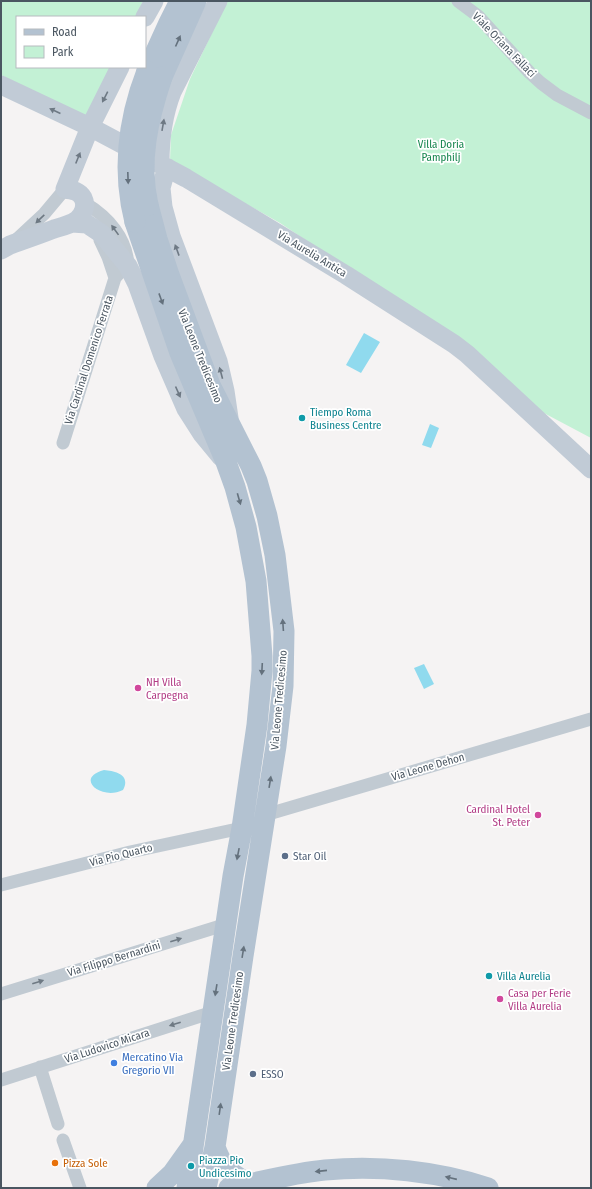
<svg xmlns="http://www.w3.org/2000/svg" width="592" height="1189" font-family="'Fira Sans Condensed',sans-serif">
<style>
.green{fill:#c3f1d5}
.water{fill:#90daee}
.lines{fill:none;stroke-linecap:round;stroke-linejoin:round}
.street{stroke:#c1cad2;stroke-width:13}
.secondary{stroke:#c1cbd6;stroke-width:19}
.primary{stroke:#b3c2d1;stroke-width:21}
.primary-bridge{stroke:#b3c2d1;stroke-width:21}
.oneway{fill:#64717d}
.oneway2{fill:#6e7984}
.oneway3{fill:#6e7983}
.culture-dot{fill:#0f9aa8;stroke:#fff;stroke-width:1.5}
.hotel-dot{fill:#d1479c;stroke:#fff;stroke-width:1.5}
.service-dot{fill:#5c6f8a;stroke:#fff;stroke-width:1.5}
.shop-dot{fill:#3f7fe0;stroke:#fff;stroke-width:1.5}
.food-dot{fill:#e8710a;stroke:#fff;stroke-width:1.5}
.labels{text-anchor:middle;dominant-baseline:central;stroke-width:3.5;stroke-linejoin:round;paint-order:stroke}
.street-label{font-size:11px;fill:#4a5661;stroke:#fff}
.park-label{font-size:11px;fill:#17864f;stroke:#fff}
.culture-label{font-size:11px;fill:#0d838f;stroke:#fff;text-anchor:start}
.hotel-label{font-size:11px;fill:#b23c85;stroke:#fff;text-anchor:start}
.service-label{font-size:11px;fill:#4e5e75;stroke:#fff;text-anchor:start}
.shop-label{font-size:11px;fill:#366cbe;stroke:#fff;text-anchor:start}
.food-label{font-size:11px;fill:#c56008;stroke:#fff;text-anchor:start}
</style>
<rect width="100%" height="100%" fill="#f5f3f3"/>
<path class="green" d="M1,1h142l-7,16h-119v50h95l-25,51 -86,-43z
M227,1h364v437l-49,-26 -190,-141 -72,-48 -110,-62 1,-26 19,-56z"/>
<path class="water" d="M364,333l16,9 -19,31 -15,-8z
M430,424l9,4 -8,20 -9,-3z
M424,664l10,20 -10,5 -10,-21z
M104,770c12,1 27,5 19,20 -22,11 -49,-12 -19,-20z"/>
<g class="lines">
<path class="street" d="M458,1l20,15 52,57 11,10 16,12 34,18
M85,203c23,14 42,35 43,63l-6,4 -7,8 -7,-21 -8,-17
M16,240l28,-26 21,-25
M63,443l52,-165
M265,815l326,-96
M1,885l129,-33 112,-24
M1,994l226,-70
M40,1067l18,57
M1,1080l212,-68
M63,1140l17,48"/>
<path class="secondary" d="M145,17l9,-16
M1,85l89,42 96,51 160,97 108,69 13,10 124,115
M160,163c0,-25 3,-48 12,-71l46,-91
M168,168l-4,9 -3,11 2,19 8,29 47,125 7,30 4,27
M72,223l15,1 15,10 26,32 9,18 26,72 23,53 16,25 19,23
M1,250l9,-5c14,-5 29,-10 44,-16 7,-2 16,-4 23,-9 6,-5 10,-14 6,-22 -4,-7 -10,-8 -18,-9l25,-62 30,-60"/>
<path class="primary" d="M147,71l21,-46 12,-24
M162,77l34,-76
M148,205l9,34 12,36 41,110 41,81 6,15 10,35 8,39 9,76 -1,55 -7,60 -33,210 -28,191 -9,41
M135,222l45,131 46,109 9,25 11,40 10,54 6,75v15l-5,54 -15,103 -9,48 -46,312
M215,1147c8,22 14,25 34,37
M157,1188l15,-14 20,-28
M229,1188c32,-6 64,-15 96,-18 54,-5 112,1 163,18"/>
<path class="primary-bridge" d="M148,205c-10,-44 0,-86 14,-128
M135,222c-13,-51 -7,-102 12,-151"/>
</g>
<defs><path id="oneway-solid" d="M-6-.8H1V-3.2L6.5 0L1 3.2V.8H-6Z"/></defs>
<g class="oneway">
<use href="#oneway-solid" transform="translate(178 41) rotate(-66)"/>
<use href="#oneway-solid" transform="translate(128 178) rotate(88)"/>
<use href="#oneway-solid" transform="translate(161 299) rotate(70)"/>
<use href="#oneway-solid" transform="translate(239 499) rotate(74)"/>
<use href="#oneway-solid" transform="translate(283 625) rotate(-94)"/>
<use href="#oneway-solid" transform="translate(262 669) rotate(93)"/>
<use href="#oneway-solid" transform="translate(270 782) rotate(-81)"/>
<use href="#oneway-solid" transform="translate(238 854) rotate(101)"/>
<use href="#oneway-solid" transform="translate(243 952) rotate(-81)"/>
<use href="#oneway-solid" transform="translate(216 990) rotate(99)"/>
<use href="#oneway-solid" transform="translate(220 1109) rotate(-82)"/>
<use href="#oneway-solid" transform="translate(321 1171) rotate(174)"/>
<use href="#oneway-solid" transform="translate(451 1178) rotate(-167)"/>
</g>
<g class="oneway2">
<use href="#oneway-solid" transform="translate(105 97) rotate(117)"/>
<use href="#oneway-solid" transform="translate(55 111) rotate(-155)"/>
<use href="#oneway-solid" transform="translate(163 125) rotate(-80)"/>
<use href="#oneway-solid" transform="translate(78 158) rotate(-68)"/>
<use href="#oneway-solid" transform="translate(177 250) rotate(-110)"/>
<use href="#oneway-solid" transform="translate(221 373) rotate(-105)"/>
<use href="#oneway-solid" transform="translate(178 392) rotate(66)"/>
</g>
<g class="oneway3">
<use href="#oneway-solid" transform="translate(40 219) rotate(136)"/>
<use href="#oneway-solid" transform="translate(115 230) rotate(-126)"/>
<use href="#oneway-solid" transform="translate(176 940) rotate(-17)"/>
<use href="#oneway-solid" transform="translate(38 982) rotate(-17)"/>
<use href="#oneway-solid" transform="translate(175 1024) rotate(162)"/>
</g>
<g class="culture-dot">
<circle cx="302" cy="418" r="4"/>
<circle cx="489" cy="976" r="4"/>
<circle cx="191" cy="1166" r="4"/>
</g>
<g class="hotel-dot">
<circle cx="138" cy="688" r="4"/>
<circle cx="538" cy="815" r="4"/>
<circle cx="500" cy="999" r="4"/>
</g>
<g class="service-dot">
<circle cx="285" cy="856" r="4"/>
<circle cx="253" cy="1074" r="4"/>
</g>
<circle class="shop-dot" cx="114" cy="1063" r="4"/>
<circle class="food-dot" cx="55" cy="1163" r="4"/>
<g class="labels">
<g class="street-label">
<text transform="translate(504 45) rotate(46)">Viale Oriana Fallaci</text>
<text transform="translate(312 254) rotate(31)">Via Aurelia Antica</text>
<text transform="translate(200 356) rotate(68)">Via Leone Tredicesimo</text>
<text transform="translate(89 360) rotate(-72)">Via Cardinal Domenico Ferrata</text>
<text transform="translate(279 700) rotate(-85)">Via Leone Tredicesimo</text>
<text transform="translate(428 767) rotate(-16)">Via Leone Dehon</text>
<text transform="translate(121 855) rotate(-14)">Via Pio Quarto</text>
<text transform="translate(114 959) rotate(-17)">Via Filippo Bernardini</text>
<text transform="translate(233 1021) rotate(-82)">Via Leone Tredicesimo</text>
<text transform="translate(107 1046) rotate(-18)">Via Ludovico Micara</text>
</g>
<g class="park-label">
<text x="441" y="144">Villa Doria<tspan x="441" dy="13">Pamphilj</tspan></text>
</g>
<g class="culture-label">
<text x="310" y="412">Tiempo Roma<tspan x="310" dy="13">Business Centre</tspan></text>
<text x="497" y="976">Villa Aurelia</text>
<text x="199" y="1160">Piazza Pio<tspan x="199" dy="13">Undicesimo</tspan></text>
</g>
<g class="hotel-label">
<text x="146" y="682">NH Villa<tspan x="146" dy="13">Carpegna</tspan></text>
<text x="530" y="809" text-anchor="end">Cardinal Hotel<tspan x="530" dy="13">St. Peter</tspan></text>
<text x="508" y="993">Casa per Ferie<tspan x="508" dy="13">Villa Aurelia</tspan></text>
</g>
<g class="service-label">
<text x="293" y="856">Star Oil</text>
<text x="261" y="1074">ESSO</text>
</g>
<g class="shop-label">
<text x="122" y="1057">Mercatino Via<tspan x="122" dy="13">Gregorio VII</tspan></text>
</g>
<g class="food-label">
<text x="63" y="1163">Pizza Sole</text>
</g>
</g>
<rect width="592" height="1189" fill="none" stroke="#4a5661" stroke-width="4"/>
<rect x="16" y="16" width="130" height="52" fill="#ffffff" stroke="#b7bbc0"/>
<rect x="24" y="29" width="20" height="6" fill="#b3c2d1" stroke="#b7bbc0"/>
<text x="52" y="36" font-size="12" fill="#4a5661">Road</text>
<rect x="24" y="46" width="20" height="12" fill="#c3f1d5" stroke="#b7bbc0"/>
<text x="52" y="56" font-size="12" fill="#4a5661">Park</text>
</svg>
